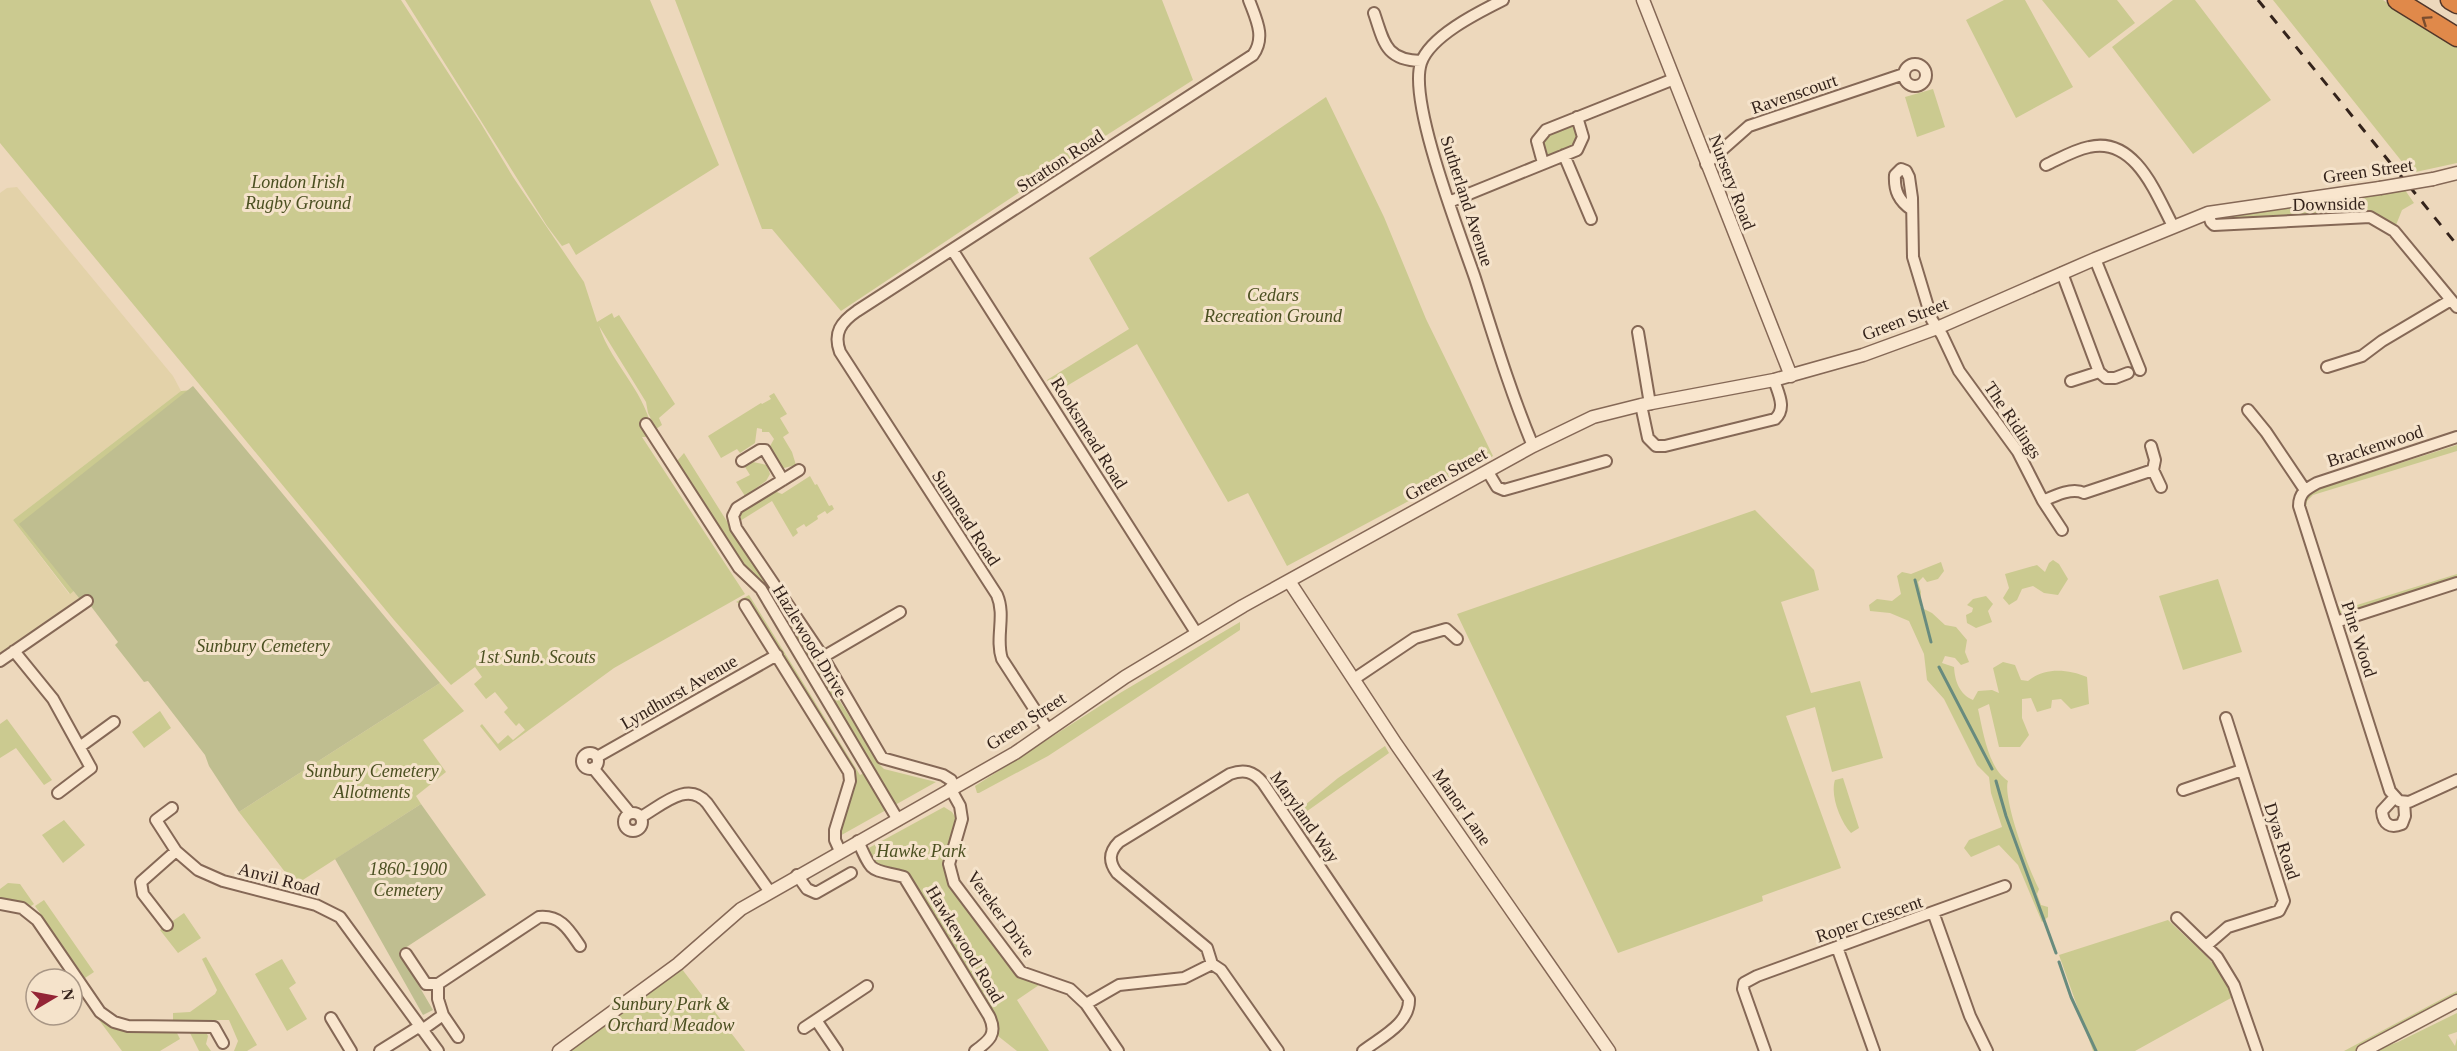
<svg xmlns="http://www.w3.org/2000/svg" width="2457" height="1051" font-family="Georgia,serif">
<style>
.farmland{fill:#e3d2a9}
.green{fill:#cbca90}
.cemetery{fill:#bfbe90}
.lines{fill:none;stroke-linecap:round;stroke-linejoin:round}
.stream{stroke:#688b7e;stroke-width:3}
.minor-casing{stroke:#856856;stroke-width:14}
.tertiary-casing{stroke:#856856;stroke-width:15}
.motorway-casing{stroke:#52372a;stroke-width:21}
.minor{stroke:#f9e6ce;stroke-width:10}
.tertiary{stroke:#f9e6ce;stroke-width:12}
.motorway{stroke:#e0894a;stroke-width:18}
.rail{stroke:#34231b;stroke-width:3;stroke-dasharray:10 10;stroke-linecap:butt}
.tertiary-bridge-casing{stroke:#856856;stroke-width:15;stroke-linecap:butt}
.tertiary-bridge{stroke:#f9e6ce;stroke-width:12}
.oneway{stroke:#794c2e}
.labels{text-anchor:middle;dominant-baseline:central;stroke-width:6;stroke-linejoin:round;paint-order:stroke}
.street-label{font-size:18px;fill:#34231b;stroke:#f5e3cb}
.park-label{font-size:18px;font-style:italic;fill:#4b5021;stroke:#f5e3cb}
</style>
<rect width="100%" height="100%" fill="#edd8bc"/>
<path class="farmland" d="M17,187l156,189 8,15 -168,129 56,74 4,-3 6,7 -79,55v-460l7,-5z"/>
<path class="green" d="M0,0h401l79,122 33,55 71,105 13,40 15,-9 2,5 5,-3 56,89 -16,14 3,7 -6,4 -8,-16 -2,-11 -47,-76c13,40 49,67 54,111h-11l103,157 -131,74 -114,83 -20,-25 2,-2 16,20 10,-9 5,5 12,-10 -6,-7 -3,3 -12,-14 4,-4 -13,-16 -9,7 -12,-15 8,-7 -7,-10 -24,18 -57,-65 -394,-477z
M405,0h245l69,165 -143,90 -7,-12 -7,3 -15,-20z
M675,0h487l31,80 -119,76 -233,155 -69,-82h-10z
M2004,0h21l48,87 -57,31 -50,-98z
M2042,0h75l18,23 -46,35z
M2173,0h22l76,100 -78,54 -81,-107z
M2273,0h110l28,19 46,26v118l-46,10z
M1933,89l12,38 -28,10 -12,-40z
M1326,97l58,120 42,102 67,137 -206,110 -39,-73 -20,9 -91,-158 -82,49 -8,-13 82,-51 -40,-71z
M1573,126l5,3 -1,16 -30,12 -4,-12 1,-8z
M2405,190l9,13 -12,7 -6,15 -6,4 -20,-12 -156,8 -6,-12z
M193,390l-114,197 -9,7 -57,-74 168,-129z
M774,393l13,21 -7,4 9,15 -6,4 9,15 4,13 -16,4 -11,-21 5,-9 -5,-7h-7v-3l-5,-1 -2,15 -15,10 -3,-4 -16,9 -13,-22 53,-33 1,1 9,-5 -2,-3z
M2457,445v6l-144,44 -6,6 -1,6 30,95 5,8 116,-36v4l-113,37 -7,-2 -34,-110 9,-12z
M684,453l196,312 4,4 52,13 -98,55 15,-56 -103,-173 -14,-6 13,-7 111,180 14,-7 -110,-182 -20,-22 -67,-103z
M753,462l14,3 3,9 -4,7 -21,15 -9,-14 14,-7 -5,-8z
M810,476l5,9 2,-1 12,22 3,-1 2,4 -7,5 -2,-3 -8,5 1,3 -12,8 -2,-3 -8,5 2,4 -5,4 -21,-36 -32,20 2,-12 32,-18 8,3z
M1755,510l59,60 5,20 -38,12 30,91 49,-12 23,77 -51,14 -17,-65 -29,9 55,152 -79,28 1,5 -145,52 -161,-339z
M2053,560l6,4 9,15 -10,16 -14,-2 -11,-7 -11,3 -5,11 -8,5 -6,-7 6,-10 -4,-14 32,-9 8,7 4,-9z
M1941,562l3,9 -6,8 -11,3 -4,-5 -5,5 3,10 -1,15 12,6 13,12 11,2 11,13 -2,12 4,10 -8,3 -6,-7 -10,-2 -3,7 12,4c1,14 5,27 19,33l5,-9 14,-1 7,3 -6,-25 10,-6 12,3 6,15 7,1c16,-14 40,-12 59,-4l2,27 -18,5 -10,-10 -9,1 -1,8 -14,4 -6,-14 -9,1v19l7,17 -9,12h-21l-10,-43 -11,5c5,22 10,59 30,72 -6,17 22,92 31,108l-2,5 4,11 7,2v10l-6,5 -24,-57 -19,-20 -28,12 -7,-9 5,-8 33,-13 -11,-34 -2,-16 -12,-12 -33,-66 -17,-19 -3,-26 -15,-33 -19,-8 -20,-2 -1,-6 8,-6 15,2 9,-7 -4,-18 5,-4 9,2z
M2218,579l24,73 -59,18 -24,-74z
M1986,596l7,8 -5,7 4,11 -16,6 -9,-5 -1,-8 6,-3 1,-4 -6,-3 6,-6z
M1240,622v8l-192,126 -69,37h-2l-2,-7 145,-93z
M440,683l24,28 -41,29 23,32 -30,24 5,8 -126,81 -56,-73z
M160,711l11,17 -27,20 -12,-16z
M7,719l45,61 -8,5 -28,-37 -16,10v-34z
M1385,746l4,7 -93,66 -2,-5 44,-36z
M1843,778l16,50 -8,5c-11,-12 -21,-38 -16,-53z
M944,807l8,5 5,8 -11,44 3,21 90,100 -22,15 32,51h-32l-19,-15v-13l-4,-9 -85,-137 -33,-9 -9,-19z
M64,820l21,25 -22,18 -21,-28z
M8,883l12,1 14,20 -9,6 -25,-6v-15z
M44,900l50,72 -9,6 -50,-72z
M184,913l17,25 -23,15 -18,-23z
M2168,920l37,35 35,38 -105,58h-42l-34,-96z
M206,957l51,88 -10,6h-13l4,-10 -9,-21h-56v-7l17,-1 25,-18 2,-4 -15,-31z
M282,959l14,24 -7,5 18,31 -20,12 -32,-57z
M678,964l67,87h-186z
M2457,991v6l-100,54h-13z
M2457,1013v19l-9,3 7,11 2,-8v13h-84l25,-9z
M96,1016c24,22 50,16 80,15l4,8 -20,12h-38z
M189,1031l17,1 2,4 -2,8 5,7h-12z"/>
<path class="cemetery" d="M193,386l247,297 -201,129 -30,-46 -4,-11 -57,-74 -4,1 -29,-37 3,-3 -31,-41 -8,-3 -60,-74z
M421,804l65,91 -87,57 34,58 -10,5 -88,-156z"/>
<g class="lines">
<path class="stream" d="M1915,580l16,62
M1939,667l53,102
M1996,781l10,35 50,137
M2059,962l12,35 25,54"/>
<defs>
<path id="minor" d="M1503,0c-24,12 -73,36 -82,63 -13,39 39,171 54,215 18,56 35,113 58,168
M1374,13c10,29 11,47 47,48
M1904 75a11 11 0 1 1 22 0a11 11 0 1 1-22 0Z
M1564,155l27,64
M1543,163l-6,-22 9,-11 128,-51
M1706,164l43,-38 155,-52
M2046,165c13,-6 28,-15 43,-18 46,-11 67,47 84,79
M1449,202l128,-52 6,-13 -6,-20
M1912,210c-13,-9 -18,-19 -17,-35l6,-6 5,2 3,6 3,21 1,59 19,63 10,15 17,36 59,81 25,49 19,29
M2208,213l3,9 3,3 156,-8 24,14 63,76
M953,251l244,383
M2095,259l45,111
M2062,273l37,99 7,6h9l13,-5
M1638,332l12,72
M2327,367l35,-11 20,-15 69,-41
M2071,381l28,-9
M1641,405l7,33 8,8h9l110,-27c12,-11 3,-26 -1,-39
M2248,410l18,22 39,58
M646,424l93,144 22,21 137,231
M2457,437l-140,46c-11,6 -18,10 -18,23l91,285 9,10 10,1 48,-22
M742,461l18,-11h5l18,30
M799,470l-62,38 -4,8 3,12 87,129 59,101 61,17 8,5 3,6
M2153,470l8,17
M1488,472l9,15 7,3 102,-29
M2043,501c11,-5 29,-14 41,-8l69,-23 2,-10 -4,-14
M745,605l104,167 1,9 -15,49v10l5,11
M2336,622l121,-39
M14,651l39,48 38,69 -33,25
M823,657l77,-45
M0,661l87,-60
M1354,679l61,-41 31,-9 11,10
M1048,730l-46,-71c-7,-21 4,-43 -5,-64l-157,-243c-7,-19 1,-30 17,-41l396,-256c13,-18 3,-36 -4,-55
M81,746l33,-24
M582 761a8 8 0 1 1 16 0a8 8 0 1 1-16 0Z
M597,757l180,-102
M593,768l37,45
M950,788l10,18 2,13 -13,45 5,19 67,89 49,17 16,15 32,47
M2183,790l59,-20
M2394,798l-12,13c1,13 8,18 20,13l3,-8 -1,-14
M172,808l-16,12 20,31 22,19 25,11 93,24 24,12 98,134
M624 822a9 9 0 1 1 18 0a9 9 0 1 1-18 0Z
M641,817c21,-12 47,-37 66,-14l63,89
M858,841c15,34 11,27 46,36l85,139c9,18 0,25 -14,35
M797,875l10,14 9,4 35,-20
M0,904l22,4 15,12 63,92 14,10 14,4 86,1 9,16
M1933,912l72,-26
M2177,918l40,39 17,28 23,66
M167,925l-24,-31 -2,-12 35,-31
M2206,946l22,-19 51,-16 5,-10 -58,-183
M1837,947l37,104
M406,954l20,30h12
M1212,964l-5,-16 -90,-75c-9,-12 -8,-21 2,-31l111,-68c14,-5 23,-3 33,9l146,216c1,25 -28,38 -46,52
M1086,1004l33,-19 65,-7 28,-14 9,6 57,81
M443,1015l-5,-16v-15l101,-67c22,-2 30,13 41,29
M331,1018l20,33
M816,1020l21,31
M804,1028l63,-42
M422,1030l21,-15 15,22
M380,1051l40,-25
M1765,1051l-22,-62 1,-6 13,-7 176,-64 37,104 17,35"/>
<path id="tertiary" d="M1643,0l148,376
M2433,179l24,-6
M1289,581l107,163 213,307
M559,1051l119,-87 63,-55 274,-156 110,-76 118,-71 290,-160 60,-29 48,-12 133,-25 89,-25 74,-27 158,-69 113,-46 172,-25
M2363,1051l94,-50"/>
<path id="motorway" d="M2397,0l60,37
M2450,0l7,4"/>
</defs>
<use href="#minor" class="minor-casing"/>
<use href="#tertiary" class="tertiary-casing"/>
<use href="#motorway" class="motorway-casing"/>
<use href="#minor" class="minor"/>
<use href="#tertiary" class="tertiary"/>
<use href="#motorway" class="motorway"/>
<path class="rail" d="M2258,0l199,245"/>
<defs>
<path id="tertiary-bridge" d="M2380,188l53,-9"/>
</defs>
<use href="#tertiary-bridge" class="tertiary-bridge-casing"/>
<use href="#tertiary-bridge" class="tertiary-bridge"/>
</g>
<defs><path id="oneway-chevron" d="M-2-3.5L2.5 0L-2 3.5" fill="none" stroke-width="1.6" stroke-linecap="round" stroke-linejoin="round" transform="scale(1.5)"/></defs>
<use class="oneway" href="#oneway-chevron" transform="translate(2426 20) rotate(-146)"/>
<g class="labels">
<g class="street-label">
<text transform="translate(1794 94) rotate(-19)">Ravenscourt</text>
<text transform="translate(1060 161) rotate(-33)">Stratton Road</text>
<text transform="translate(2368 171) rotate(-8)">Green Street</text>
<text transform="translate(1732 182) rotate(69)">Nursery Road</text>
<text transform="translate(1467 201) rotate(72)">Sutherland Avenue</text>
<text transform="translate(2329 204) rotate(-1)">Downside</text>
<text transform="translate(1905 319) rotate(-21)">Green Street</text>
<text transform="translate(2013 420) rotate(56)">The Ridings</text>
<text transform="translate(1089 433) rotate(58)">Rooksmead Road</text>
<text transform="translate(2375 446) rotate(-18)">Brackenwood</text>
<text transform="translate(1446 474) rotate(-29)">Green Street</text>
<text transform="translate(966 518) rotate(57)">Sunmead Road</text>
<text transform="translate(2359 639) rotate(72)">Pine Wood</text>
<text transform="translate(810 641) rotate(59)">Hazlewood Drive</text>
<text transform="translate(679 692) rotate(-30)">Lyndhurst Avenue</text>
<text transform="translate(1026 721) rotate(-33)">Green Street</text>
<text transform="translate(1462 807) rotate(55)">Manor Lane</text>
<text transform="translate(1305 817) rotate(55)">Maryland Way</text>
<text transform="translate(2282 841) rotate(72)">Dyas Road</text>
<text transform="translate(279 879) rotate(15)">Anvil Road</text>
<text transform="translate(1001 914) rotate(54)">Vereker Drive</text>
<text transform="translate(1869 919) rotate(-19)">Roper Crescent</text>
<text transform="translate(965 944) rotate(59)">Hawkewood Road</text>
</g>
<g class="park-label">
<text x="298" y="182">London Irish<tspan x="298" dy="21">Rugby Ground</tspan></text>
<text x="1273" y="295">Cedars<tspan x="1273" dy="21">Recreation Ground</tspan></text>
<text x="263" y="646">Sunbury Cemetery</text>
<text x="537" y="657">1st Sunb. Scouts</text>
<text x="372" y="771">Sunbury Cemetery<tspan x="372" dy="21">Allotments</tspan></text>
<text x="921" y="851">Hawke Park</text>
<text x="408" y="869">1860-1900<tspan x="408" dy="21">Cemetery</tspan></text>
<text x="671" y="1004">Sunbury Park &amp;<tspan x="671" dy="21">Orchard Meadow</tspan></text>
</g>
</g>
<g transform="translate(54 997) rotate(80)"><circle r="28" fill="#f5e3cb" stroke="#a89685" stroke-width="1.5"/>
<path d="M0-4.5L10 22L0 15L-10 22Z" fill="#942536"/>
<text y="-9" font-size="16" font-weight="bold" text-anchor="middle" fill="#34231b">N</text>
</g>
</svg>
